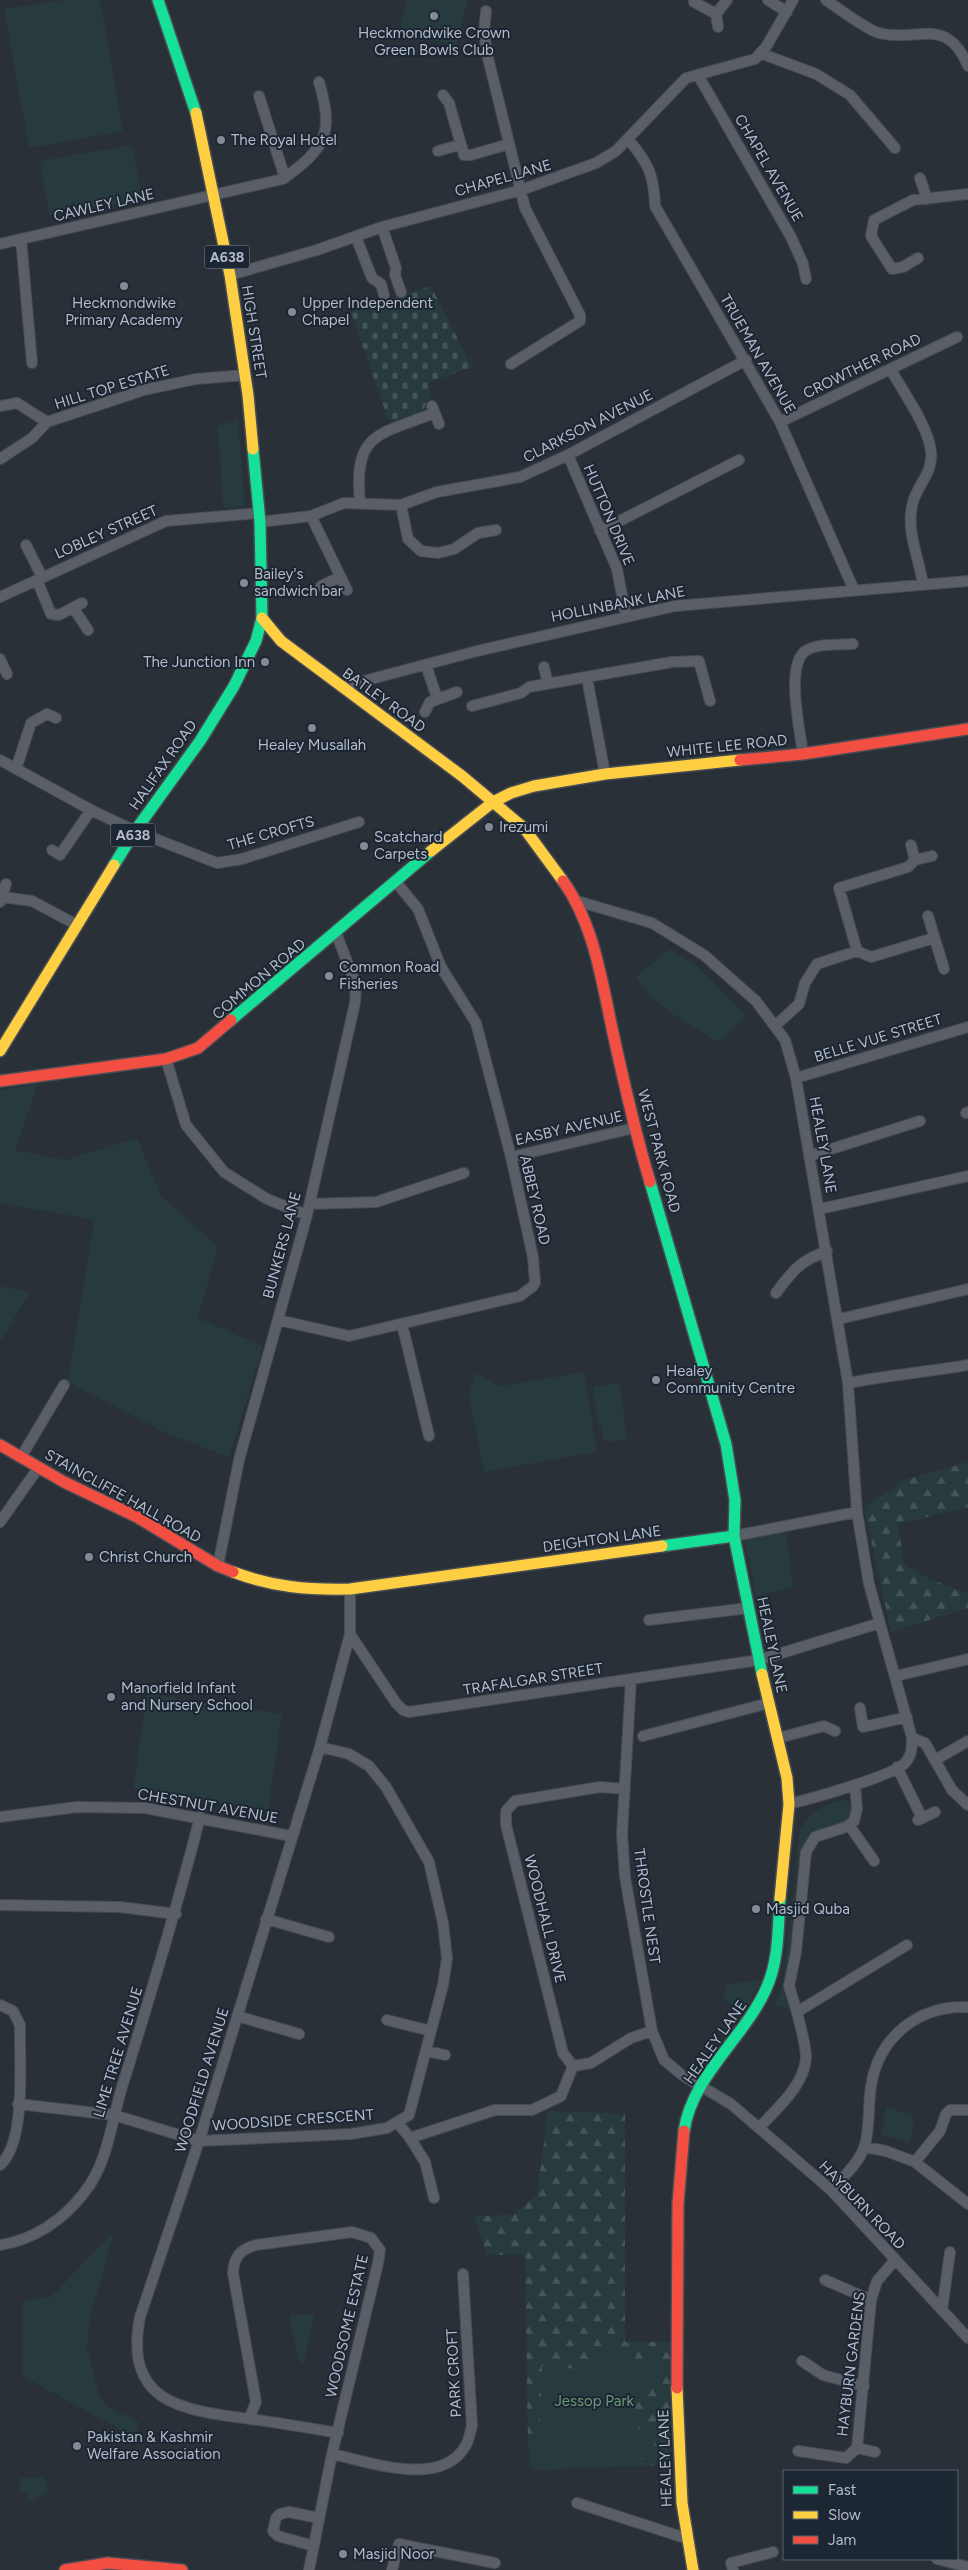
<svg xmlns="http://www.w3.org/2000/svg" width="968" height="2570" font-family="Figtree,sans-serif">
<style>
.green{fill:#273a3e}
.forest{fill:url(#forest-firs)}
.cemetery{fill:url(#cemetery-stones)}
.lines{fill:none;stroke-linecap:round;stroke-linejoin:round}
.street-casing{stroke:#484c53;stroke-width:12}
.fast-casing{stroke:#484c53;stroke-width:14}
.slow-casing{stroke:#484c53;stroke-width:14}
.jam-casing{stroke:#484c53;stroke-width:14}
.street{stroke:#5a5e66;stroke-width:10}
.fast{stroke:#16e098;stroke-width:11}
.slow{stroke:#ffcf43;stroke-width:11}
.jam{stroke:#f24e42;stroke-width:11}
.poi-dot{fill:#848b96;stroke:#1d2633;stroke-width:2}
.labels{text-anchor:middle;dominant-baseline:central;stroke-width:4;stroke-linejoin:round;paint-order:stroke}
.shield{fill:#1d2633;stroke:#878f9c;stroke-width:1}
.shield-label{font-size:14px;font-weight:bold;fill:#b4bcc9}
.poi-label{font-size:15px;fill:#b4bcc9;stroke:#1d2633;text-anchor:start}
.street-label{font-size:15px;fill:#b4bcc9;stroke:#1d2633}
.park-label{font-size:15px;fill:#6b9a76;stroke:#1d2633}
</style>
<defs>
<pattern id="forest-firs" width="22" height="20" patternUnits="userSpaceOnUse" patternTransform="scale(1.25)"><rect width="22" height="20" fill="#273a3e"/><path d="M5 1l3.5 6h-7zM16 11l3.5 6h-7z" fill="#445559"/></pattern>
<pattern id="cemetery-stones" width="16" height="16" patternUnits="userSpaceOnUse" patternTransform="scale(1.25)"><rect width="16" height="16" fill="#273a3e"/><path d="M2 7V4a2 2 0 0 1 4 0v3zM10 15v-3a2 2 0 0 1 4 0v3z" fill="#445559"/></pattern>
</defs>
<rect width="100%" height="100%" fill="#2a3038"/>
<path class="green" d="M64,0h36l23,131 -94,17 -25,-139z
M407,0h61l-12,46 -57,-13z
M132,145l10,54 -93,16 -9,-54z
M238,420l7,86 -22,2 -5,-82z
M670,949l29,18 47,48 -27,27c-24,-14 -73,-40 -83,-66z
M38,1084l-23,66 50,10 72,-22 24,58 57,51 -20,71 65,28 -34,111 -61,-23 -100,-52 26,-162 -94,-17v-113z
M0,1286l30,6 -30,50z
M584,1372l13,80 -113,20 -15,-77 6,-22 25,13z
M620,1383l7,57 -19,2 -5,-2 -2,-15h-3l-5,-38z
M786,1530l7,57 -37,9 -11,-55 4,-4z
M147,1694l135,20 -14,96 -135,-21z
M843,1799l8,6v10l-6,8 -24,6 -8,6 -16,32 -6,73 3,6 -2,64 -18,-6 6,-9 4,-22 16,-143c10,-19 23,-25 43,-31z
M762,1980l-18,31 -21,-11 4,-16z
M886,2106l28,11 -4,27 -28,-10z
M548,2111l77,3v228h46l-2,123 -137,5 -3,-7 -4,-208h-38l-13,-39 39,-1 24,-20z
M112,2233l1,4 -23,80 -3,31 12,48 10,12 30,14 -3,10 -4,4 -106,-58 -4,-5 1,-72 28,-4z
M289,2315h26l-12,49 -4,-2z
M45,2477l4,15 -21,10 -1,-11 -8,1 1,-14z"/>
<path class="forest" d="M968,1462v45l-70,17 6,40 26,15 38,15v14l-77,24 -27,-125 40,-27z
M548,2111l77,3v228h46l-2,123 -34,1 6,-8 14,-3 -1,-18 -25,-13 -2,-27 6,-12h24v-26l-41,1 1,-15 -39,24 -36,-3 -3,77 -11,6 -3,-194h-38l-13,-39 39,-1 24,-20z"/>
<path class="cemetery" d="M431,286l41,81 -44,16 4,16 -6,3 -2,8 -35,12 -38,-110z"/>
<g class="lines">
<defs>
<path id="street" d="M768,0l19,12
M826,0c12,8 41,30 53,33 38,10 67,-19 89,33
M694,2l22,12 11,-14
M486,11l-2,21 3,22 38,154 55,107v6l-69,43
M716,14l2,13
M760,53l56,21 34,21 45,53
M698,75l93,162 12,27 3,15
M443,95l6,8 15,52h7l38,-11
M259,96l26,82
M628,139c20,24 26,35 27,67l125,216 74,168
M438,151l21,-6
M920,178l7,21
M382,227l14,41 -1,7 6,17
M356,237l16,41 9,6 3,11
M21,239l11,124
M0,244l283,-65c43,-31 51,-46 36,-97
M918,258l-15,9 -11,2 -21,-33 3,-16 39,-20 55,-6
M230,275l87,-25 65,-23 139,-37 75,-27 20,-12 70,-73 69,-19 11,-12 27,-47
M891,370c12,22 38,57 40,82 2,21 -13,32 -18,50 -8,27 6,56 10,82
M0,406l17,-3 30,19
M432,406l7,18
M780,422l177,-85
M568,455l49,114 9,47
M0,459l32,-21 15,-16 97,-32 52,-11 49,-4
M360,502c-7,-70 19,-67 74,-89
M401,505l7,34 13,12 17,2 16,-4 24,-16 18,-3
M311,516l36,74
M260,522l51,-6 33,-13 57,2 36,-13 83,-15 48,-22 178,-95
M600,531l139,-71
M26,545l16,32
M37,580l14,34 8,1 23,-12
M321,586l19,-9
M0,597l166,-76 93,-8
M74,609l14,21
M0,659l7,15
M426,665l11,33
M544,667l4,17
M587,678l18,96
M341,687l136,-36 198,-45 293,-25
M472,706l49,-13 8,-6 143,-25 27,-1 11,40
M425,712l5,-10 27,-10
M803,754c-3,-24 -17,-85 1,-102 11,-9 35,-7 49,-8
M0,760l91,50 44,21 82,32 25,-4 117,-37
M16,769l15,-46 16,-9 9,4
M911,845l4,15
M52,850l8,5 31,-45
M3,897l29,4 45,24
M577,901l75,22 52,32 52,46 29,39 11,38 52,305 9,129 12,72 43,154c0,10 0,17 -7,25 -12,13 -95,36 -116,41
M0,902l6,-18
M928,916l16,53
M857,951l-18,-63 69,-21 7,-7 17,-4
M775,1026l24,-22 6,-21 12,-19 40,-13 14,6 63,-19
M166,1059l20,66 38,47 43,27 40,16
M796,1078l172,-51
M966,1113l2,-1
M809,1156l111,-35
M511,1157l123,-29
M310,1204l66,-2 88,-29
M820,1209l148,-33
M776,1293c17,-23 24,-32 51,-42
M839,1319l129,-30
M278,1320l71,16 171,-40 13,-10 2,-4 -2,-25 -22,-100 -35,-134 -35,-56 -23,-58 -22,-27
M402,1324l27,112
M848,1383c40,-8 80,-11 120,-18
M21,1457l43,-72
M0,1522l39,-55
M734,1536l123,-24
M218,1566l21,-106 68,-245 48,-212 1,-18 -20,-52
M649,1620l100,-12
M350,1634l46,69 7,7 6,2 350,-52 121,-37
M896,1676l72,-17
M631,1679l-9,155 3,43 27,154 12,29 18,15 49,29 100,86 137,148
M860,1708l3,19 44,-10
M643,1736l126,-33
M778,1738l46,-12 11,5
M912,1738l13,5 27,47 16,15
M935,1760l33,-19
M897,1767l25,51
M625,1789l-25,-2 -85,14 -9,10v14l57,228 10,13 18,-3 40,-25 21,-7
M0,1817l77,-10 68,1 146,28
M918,1820l17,-8
M849,1825l25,36
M0,1905l120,2 56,7
M266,1919l63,18
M0,2005l13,6 7,14c-1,36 7,116 -20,140
M797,2012l-8,-26 7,-34 10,-100 9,-15 31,-10 8,-6 3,-12 -2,-24
M237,2016l62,18
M387,2020l44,11
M426,2051l19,4
M18,2104l96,11 85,26 152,-7 36,-6 22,-13 34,-130 4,-27 -4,-35 -14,-61 -43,-75 -17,-21 -20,-12 -29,-7
M397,2122l13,16 15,24 9,36
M759,2128c18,-20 45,-42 47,-70 0,-15 -6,-31 -9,-46l110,-67
M410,2138l85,-28h37l29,-14 12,-30
M864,2147l22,4 29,11 53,42
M915,2162l25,-31 6,-17 4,-4h18
M831,2190c11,-12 27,-26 33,-42 6,-16 4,-44 7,-62 8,-49 47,-81 97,-79
M0,2245c34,-5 63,-25 84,-52 24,-30 27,-70 38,-106 28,-90 55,-179 78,-270
M825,2280l46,20
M942,2310l8,-58
M802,2361l21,14 41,11
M249,2419l7,-17 -23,-129c1,-16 7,-24 23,-28l96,-13 19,6 9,12 -2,13 -46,191 -23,116
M338,2433c-29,-5 -58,-10 -88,-14 -67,-9 -127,-15 -110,-102l59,-176 121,-394 30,-113v-45
M857,2448l18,4
M798,2451l48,7 11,-10 14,-148 6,-19 18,-21
M332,2454c38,8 110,35 134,-9 3,-5 4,-13 6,-19l-9,-152
M577,2503l108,35
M314,2546l-36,-10 -5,-5 3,-13 4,-4 9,-2 30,6
M937,2559l31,8
M392,2570l7,-26 96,19
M733,2570l-2,-7 42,-11"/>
<path id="fast" d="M158,0l38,113
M114,865l21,-34 65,-90 34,-55 22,-45 6,-23 -2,-96 -7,-73
M231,1020l200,-169
M650,1182l76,262 9,56 -1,36 28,138
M662,1546l72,-10
M684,2131c8,-55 60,-93 82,-142 13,-28 12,-61 14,-91"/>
<path id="slow" d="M196,113l34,162 18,120 5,54
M262,618l19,23 181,135 62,52 39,53
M431,851l62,-49 18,-9 23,-7 71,-12 135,-14
M0,1051l114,-186
M233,1572c40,15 74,18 117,17l312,-43
M762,1674l25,104 2,26 -9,94
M677,2388l5,115 11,67"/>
<path id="jam" d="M740,760l63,-6 165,-25
M563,881c31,43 39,101 50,152 11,50 22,100 37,149
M0,1081l166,-22 32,-11 33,-28
M0,1445l64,37 73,35 81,49 15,6
M677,2388l1,-184 6,-73
M65,2570l43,-7 74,7"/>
</defs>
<use href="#street" class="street-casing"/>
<use href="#fast" class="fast-casing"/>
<use href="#slow" class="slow-casing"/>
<use href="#jam" class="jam-casing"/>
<use href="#street" class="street"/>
<use href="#fast" class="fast"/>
<use href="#slow" class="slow"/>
<use href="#jam" class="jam"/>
</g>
<g class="poi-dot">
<circle cx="434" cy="16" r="5"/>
<circle cx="221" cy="140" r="5"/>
<circle cx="124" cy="286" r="5"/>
<circle cx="292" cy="312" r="5"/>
<circle cx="244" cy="583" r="5"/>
<circle cx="265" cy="662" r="5"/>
<circle cx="312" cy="728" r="5"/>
<circle cx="489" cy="827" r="5"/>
<circle cx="364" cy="846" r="5"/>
<circle cx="329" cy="976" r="5"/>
<circle cx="656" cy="1380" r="5"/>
<circle cx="89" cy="1557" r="5"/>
<circle cx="111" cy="1697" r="5"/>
<circle cx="756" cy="1909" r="5"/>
<circle cx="77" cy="2446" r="5"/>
<circle cx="343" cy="2554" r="5"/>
</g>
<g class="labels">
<g class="shield">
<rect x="204.5" y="245.5" width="45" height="23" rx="4"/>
<rect x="110.5" y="823.5" width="45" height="23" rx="4"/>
</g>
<g class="shield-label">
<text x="227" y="257">A638</text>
<text x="133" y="835">A638</text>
</g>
<g class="poi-label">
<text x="434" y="33" text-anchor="middle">Heckmondwike Crown<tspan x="434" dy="17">Green Bowls Club</tspan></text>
<text x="231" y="140">The Royal Hotel</text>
<text x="124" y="303" text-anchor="middle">Heckmondwike<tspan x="124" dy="17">Primary Academy</tspan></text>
<text x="302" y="303">Upper Independent<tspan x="302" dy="17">Chapel</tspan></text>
<text x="254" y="574">Bailey's<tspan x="254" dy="17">sandwich bar</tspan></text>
<text x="255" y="662" text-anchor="end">The Junction Inn</text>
<text x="312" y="745" text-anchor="middle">Healey Musallah</text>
<text x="499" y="827">Irezumi</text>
<text x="374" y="837">Scatchard<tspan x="374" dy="17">Carpets</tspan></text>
<text x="339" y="967">Common Road<tspan x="339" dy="17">Fisheries</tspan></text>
<text x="666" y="1371">Healey<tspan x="666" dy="17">Community Centre</tspan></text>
<text x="99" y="1557">Christ Church</text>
<text x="121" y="1688">Manorfield Infant<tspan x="121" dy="17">and Nursery School</tspan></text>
<text x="766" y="1909">Masjid Quba</text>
<text x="87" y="2437">Pakistan &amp; Kashmir<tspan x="87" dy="17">Welfare Association</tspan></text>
<text x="353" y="2554">Masjid Noor</text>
</g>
<g class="street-label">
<text transform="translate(769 168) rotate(60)">CHAPEL AVENUE</text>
<text transform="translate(503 178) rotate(-16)">CHAPEL LANE</text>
<text transform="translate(104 205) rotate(-13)">CAWLEY LANE</text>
<text transform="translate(254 332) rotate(81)">HIGH STREET</text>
<text transform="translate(758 354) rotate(60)">TRUEMAN AVENUE</text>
<text transform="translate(862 366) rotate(-26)">CROWTHER ROAD</text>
<text transform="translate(112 387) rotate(-17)">HILL TOP ESTATE</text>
<text transform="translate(588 426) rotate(-27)">CLARKSON AVENUE</text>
<text transform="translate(609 515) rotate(67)">HUTTON DRIVE</text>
<text transform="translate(106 532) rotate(-24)">LOBLEY STREET</text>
<text transform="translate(618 604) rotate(-11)">HOLLINBANK LANE</text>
<text transform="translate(384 700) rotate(36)">BATLEY ROAD</text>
<text transform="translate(727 746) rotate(-6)">WHITE LEE ROAD</text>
<text transform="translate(163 765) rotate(-55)">HALIFAX ROAD</text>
<text transform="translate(271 833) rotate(-16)">THE CROFTS</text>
<text transform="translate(259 979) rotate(-40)">COMMON ROAD</text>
<text transform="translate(878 1038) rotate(-17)">BELLE VUE STREET</text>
<text transform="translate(569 1128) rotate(-13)">EASBY AVENUE</text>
<text transform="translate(823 1145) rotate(80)">HEALEY LANE</text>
<text transform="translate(659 1151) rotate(75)">WEST PARK ROAD</text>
<text transform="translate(535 1200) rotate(77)">ABBEY ROAD</text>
<text transform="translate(282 1245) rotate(-75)">BUNKERS LANE</text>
<text transform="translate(123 1496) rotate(29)">STAINCLIFFE HALL ROAD</text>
<text transform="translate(602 1539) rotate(-8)">DEIGHTON LANE</text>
<text transform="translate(772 1645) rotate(78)">HEALEY LANE</text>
<text transform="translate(533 1679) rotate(-9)">TRAFALGAR STREET</text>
<text transform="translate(208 1806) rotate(10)">CHESTNUT AVENUE</text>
<text transform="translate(647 1906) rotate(82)">THROSTLE NEST</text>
<text transform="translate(545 1919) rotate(76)">WOODHALL DRIVE</text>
<text transform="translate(715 2042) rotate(-55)">HEALEY LANE</text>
<text transform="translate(118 2052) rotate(-73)">LIME TREE AVENUE</text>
<text transform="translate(202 2080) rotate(-73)">WOODFIELD AVENUE</text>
<text transform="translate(293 2120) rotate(-4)">WOODSIDE CRESCENT</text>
<text transform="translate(862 2205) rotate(46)">HAYBURN ROAD</text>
<text transform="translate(347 2326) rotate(-77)">WOODSOME ESTATE</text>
<text transform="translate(851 2364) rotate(-83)">HAYBURN GARDENS</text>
<text transform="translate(454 2373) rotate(-93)">PARK CROFT</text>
<text transform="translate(665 2458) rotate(-92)">HEALEY LANE</text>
</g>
<g class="park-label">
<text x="594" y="2401">Jessop Park</text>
</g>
</g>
<rect x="783" y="2470" width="175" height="90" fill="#1d2633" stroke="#59626f"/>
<rect x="793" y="2486" width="25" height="8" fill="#16e098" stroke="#59626f"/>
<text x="828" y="2495" font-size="15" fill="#b4bcc9">Fast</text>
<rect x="793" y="2511" width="25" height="8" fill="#ffcf43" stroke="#59626f"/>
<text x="828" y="2520" font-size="15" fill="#b4bcc9">Slow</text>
<rect x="793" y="2536" width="25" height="8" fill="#f24e42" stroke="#59626f"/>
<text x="828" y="2545" font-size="15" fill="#b4bcc9">Jam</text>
</svg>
